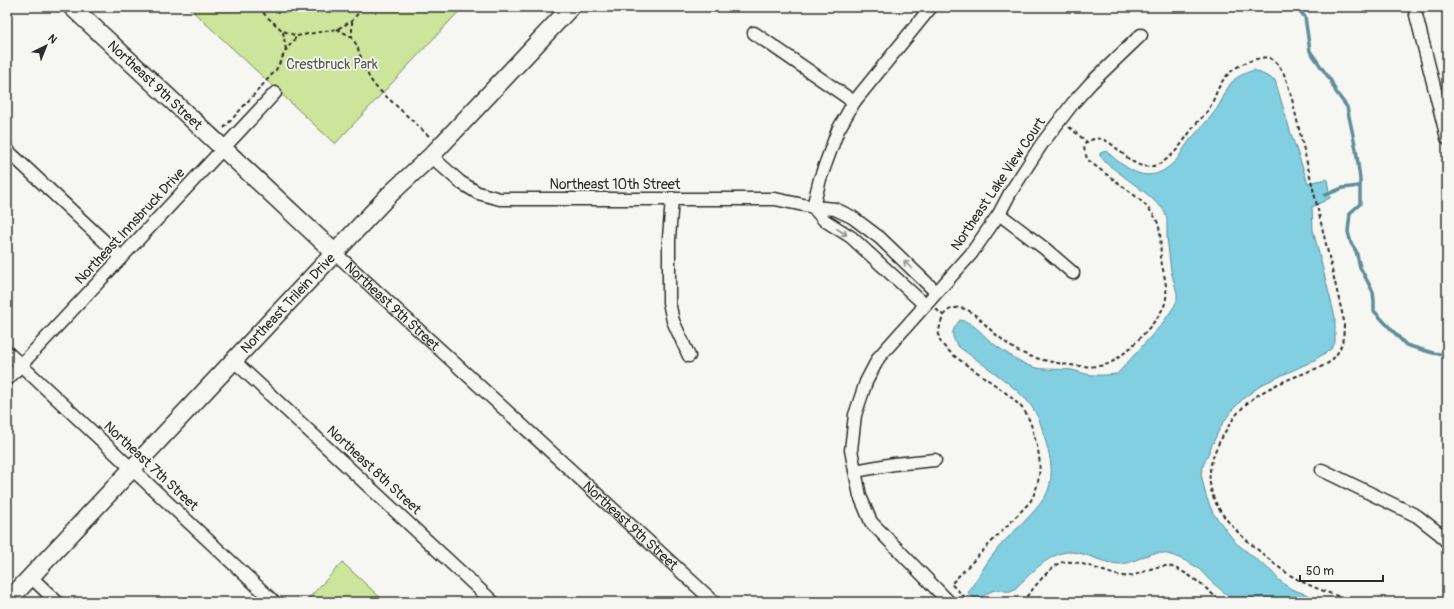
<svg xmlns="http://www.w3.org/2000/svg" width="1454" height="609" font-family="Pangolin,sans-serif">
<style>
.green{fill:#cce59b;stroke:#7c8863}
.water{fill:#81cfe0;stroke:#5f8d98}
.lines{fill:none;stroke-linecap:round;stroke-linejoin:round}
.stream{stroke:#5f8d98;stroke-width:3.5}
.street-casing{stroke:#2b2b2b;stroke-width:15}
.secondary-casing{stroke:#2b2b2b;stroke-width:20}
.path{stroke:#2b2b2b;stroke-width:2;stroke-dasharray:4 3;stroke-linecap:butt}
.street{stroke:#f6f6f2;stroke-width:12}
.secondary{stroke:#f6f6f2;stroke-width:17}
.oneway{stroke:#90908e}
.labels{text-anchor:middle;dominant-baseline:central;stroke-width:3.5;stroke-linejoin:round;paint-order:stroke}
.park-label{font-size:14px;fill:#535a47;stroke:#f6f6f2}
.street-label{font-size:14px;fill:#2b2b2b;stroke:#f6f6f2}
</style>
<rect width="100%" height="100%" fill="#f6f6f2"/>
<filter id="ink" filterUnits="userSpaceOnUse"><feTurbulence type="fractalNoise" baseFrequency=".025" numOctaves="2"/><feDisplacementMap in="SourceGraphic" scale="8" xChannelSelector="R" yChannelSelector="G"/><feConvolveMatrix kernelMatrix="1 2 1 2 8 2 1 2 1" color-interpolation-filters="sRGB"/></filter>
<g filter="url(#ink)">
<path class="green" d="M188,7h275l-128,137z
M343,562v1l42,39h-80z"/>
<path class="water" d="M1254,70l21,10 16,54 17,49 19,-4 3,19 -18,9 1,23 22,87v26l-4,6 -18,12 -50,23 -18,13 -13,13 -11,16 -10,21 -8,19 -2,8 5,22 7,17 23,30 35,28 8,9 12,9 37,13h-93c-7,-7 -14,-12 -21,-18 -5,-4 -10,-10 -15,-15 -9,-7 -30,-17 -42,-16 -13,1 -24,11 -37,11 -18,0 -33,-12 -50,-12 -16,-1 -36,18 -46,28 -4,3 -7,8 -11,10 -6,3 -9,0 -15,0 -7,-1 -15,7 -21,10l-9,-7c10,-16 19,-32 31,-46 15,-17 35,-32 47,-52 7,-13 6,-32 2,-45 -4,-15 -7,-30 -16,-43 -14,-20 -53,-45 -73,-60 -9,-11 -8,-16 1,-27 13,2 21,13 30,21 10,8 22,16 33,22 16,9 32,5 49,7 5,1 9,3 14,4 11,2 21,1 31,0l45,-50 13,-19 2,-5v-7l-6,-22 -4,-34v-19l-4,-9 -16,-15 -41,-31 -6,-7v-3l6,-2c25,22 45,37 72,7 4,-6 7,-12 12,-18 8,-10 18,-19 26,-30 15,-23 8,-30 38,-40z"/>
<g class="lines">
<path class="stream" d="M1294,7l4,2 7,8 5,34 21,30 5,11 11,15 9,42 4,30v25l-10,9 -2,19 3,11 5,8 4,16 13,25 1,9v10l32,34 27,8 14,2
M1325,195l18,-7 16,-2"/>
<defs>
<g id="street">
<path d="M1414,7l33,131"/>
<path d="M754,33l100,69"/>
<path d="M7,150l114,107"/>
<path d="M431,156l29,26 18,11 22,6h275l38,8 22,2 17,8 28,21 56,54"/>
<path d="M672,198l-3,41v63l4,19 16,35"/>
<path d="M813,207l7,-28 18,-49 16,-28 77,-95"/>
<path d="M813,207l11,13 27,17 74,68"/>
<path d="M999,214l45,34 29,25"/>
<path id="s1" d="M335,253l379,349"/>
<path d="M7,352l267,250"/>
<path d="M234,361l259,241"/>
<path d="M7,380l268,-287"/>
<path d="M1322,470l95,46 23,18 7,8"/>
<path d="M855,471l39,-7 41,-4"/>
<path d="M31,577l26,25"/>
<path d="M949,602l-78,-80 -11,-26 -9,-46 4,-35 11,-33 13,-25 92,-103 28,-40 11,-21 31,-48 32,-42 18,-20 50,-48"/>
</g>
<g id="secondary">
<path id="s2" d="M72,7l263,246"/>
<path id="s3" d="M7,602l382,-407 42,-39 140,-149"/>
</g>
</defs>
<use href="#street" class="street-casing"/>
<use href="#secondary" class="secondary-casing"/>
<path class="path" d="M259,7l7,9 17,15 14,5 40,-7 15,-8 11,-14
M352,21v16l5,9 8,23 5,10 6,8 55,51
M337,29l15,8
M283,32l3,18
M1069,127l18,15
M224,128l52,-58 10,-20 11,-14
M936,309l8,7
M970,602l-19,-18 79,-82c10,-17 12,-37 7,-56 -4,-13 -6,-28 -15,-38 -10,-11 -22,-20 -34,-28 -11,-9 -46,-29 -49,-42 -1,-7 2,-17 5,-23 4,-7 14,-9 21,-6 11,4 20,16 29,24 8,6 15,13 24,18 18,10 67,19 87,14 15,-3 57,-47 60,-62 4,-14 -2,-30 -4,-44 -1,-12 1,-29 -5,-40 -13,-23 -49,-42 -69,-60l-3,-11 1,-4c29,-25 43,45 82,15 12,-9 20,-24 29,-35 5,-6 11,-11 14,-17 4,-7 6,-15 10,-22 10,-18 29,-26 48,-28 17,9 19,26 24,42l52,222c0,16 -1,27 -12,39 -7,7 -19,9 -27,13 -19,7 -38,15 -54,27 -14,11 -23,26 -31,41 -26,48 1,78 37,108 14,12 27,24 44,32 17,9 35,14 53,21
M1022,602c9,-10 26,-34 38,-39 16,-6 45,11 62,13 18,2 32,-14 50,-9 18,6 35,22 49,35"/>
<use href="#street" class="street"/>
<use href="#secondary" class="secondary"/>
</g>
<defs><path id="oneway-shaft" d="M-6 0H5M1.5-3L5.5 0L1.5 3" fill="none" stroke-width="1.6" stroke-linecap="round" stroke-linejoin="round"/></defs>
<g class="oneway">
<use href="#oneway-shaft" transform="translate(842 232) rotate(33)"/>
<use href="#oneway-shaft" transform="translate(908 265) rotate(-136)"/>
</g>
</g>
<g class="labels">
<g class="park-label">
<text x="332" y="64">Crestbruck Park</text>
</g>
<g class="street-label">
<text stroke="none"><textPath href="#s2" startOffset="114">Northeast 9th Street</textPath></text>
<text x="615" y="184">Northeast 10th Street</text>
<text transform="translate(998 184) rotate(-56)">Northeast Lake View Court</text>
<text transform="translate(130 226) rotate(-47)">Northeast Innsbruck Drive</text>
<text stroke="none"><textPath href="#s3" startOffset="410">Northeast Trilein Drive</textPath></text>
<text stroke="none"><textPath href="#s1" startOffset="78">Northeast 9th Street</textPath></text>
<text transform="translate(151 466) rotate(43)">Northeast 7th Street</text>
<text transform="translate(374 470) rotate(43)">Northeast 8th Street</text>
<text stroke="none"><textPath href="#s1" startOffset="402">Northeast 9th Street</textPath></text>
</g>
</g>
<rect width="1454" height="609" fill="none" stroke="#f6f6f2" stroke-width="24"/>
<rect x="12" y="12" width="1430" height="585" fill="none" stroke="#2b2b2b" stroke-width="1.5" filter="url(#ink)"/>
<g transform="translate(46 46) rotate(43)" stroke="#f6f6f2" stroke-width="3" paint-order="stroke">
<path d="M0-3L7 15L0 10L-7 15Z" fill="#2b2b2b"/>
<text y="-6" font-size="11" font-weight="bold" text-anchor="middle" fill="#2b2b2b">N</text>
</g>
<path d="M1300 575v6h83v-6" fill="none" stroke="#2b2b2b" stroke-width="2"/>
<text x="1306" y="575" font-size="12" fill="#2b2b2b" stroke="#f6f6f2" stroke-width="3" paint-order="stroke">50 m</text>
</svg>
